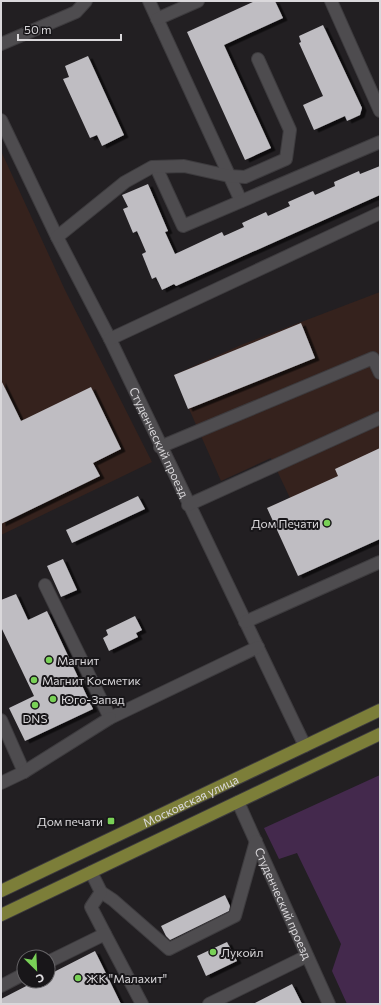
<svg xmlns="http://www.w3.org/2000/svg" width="381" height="1005" font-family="Commissioner,sans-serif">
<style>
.industrial{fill:#35221d}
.green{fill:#44294d}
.building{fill:#bfbdc2;filter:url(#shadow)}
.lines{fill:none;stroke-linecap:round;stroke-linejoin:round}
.minor-casing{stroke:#3d3b3e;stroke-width:14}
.major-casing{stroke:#3d3b3e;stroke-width:14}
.minor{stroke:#4e4c4f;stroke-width:12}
.major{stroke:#7c7e39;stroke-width:12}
.poi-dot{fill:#79d157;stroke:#181619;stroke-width:1.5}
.labels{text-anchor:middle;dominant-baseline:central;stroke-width:4;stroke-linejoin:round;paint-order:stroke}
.street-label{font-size:12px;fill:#dad8db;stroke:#181619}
.poi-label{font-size:12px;fill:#dad8db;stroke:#181619;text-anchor:start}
</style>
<defs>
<filter id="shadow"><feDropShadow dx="4.5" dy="2.5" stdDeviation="0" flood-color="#0009"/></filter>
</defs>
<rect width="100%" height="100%" fill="#221f22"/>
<path class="industrial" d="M1,151l64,139 87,172 -151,73z
M380,292v247l-113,-31 23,-10 -19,-40 -50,23 -47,-106 67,-30z"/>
<path class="green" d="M380,775v229h-33l-15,-33 9,-27 -44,-91 -18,6 -15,-31z"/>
<path class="building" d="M255,1h20l8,17 -59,27 47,103 -26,12 -58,-128z
M323,25l39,83 -2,7 -13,6 -2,-5 -31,14 -11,-25 20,-9 -24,-53 2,-1 -2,-6z
M88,56l36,79 -22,11 -5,-11 -7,3 -27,-59 6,-2 -4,-11z
M380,166v29l-204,91 -2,-2 -12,6 -6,-13 -4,2 -10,-25 4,-2 -9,-21 -4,2 -10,-24 5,-2 -6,-12 26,-11 20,47 -3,1 10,22 47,-22 2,4 20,-9 -2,-4 24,-11 2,4 22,-10 -2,-4 25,-11 2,4 20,-9 -1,-4 25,-11 1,3z
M301,323l14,35 -127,51 -14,-34z
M1,380l20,41 70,-34 30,62 -28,14 7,13 -99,48z
M380,448v91l-82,37 -31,-68 71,-32 -3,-7z
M138,496l7,13 -73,34 -6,-13z
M63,559l14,31 -16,7 -14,-31z
M16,594l12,26 19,-9 46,98 -68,32 -16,-33 25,-12 -33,-69v-27z
M135,616l7,14 -6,3 2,4 -29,14 -6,-13 5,-3 -2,-5z
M225,895l5,11 -1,5 -59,29 -4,-4 -5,-10z
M227,942l10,19 -31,15 -9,-20z
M95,951l26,53h-120v-5l35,-18h12v-6z
M292,984l10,20h-49z"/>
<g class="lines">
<defs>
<g id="minor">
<path d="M149,1l92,200"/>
<path d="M331,1l49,110"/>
<path d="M157,19l41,-18"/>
<path d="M1,44l75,-32 10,-11"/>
<path id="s1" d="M1,120l56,117 53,102 195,407"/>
<path d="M156,167l27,59 197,-84"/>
<path d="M57,237l68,-55 27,-15 32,-1 45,10 16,1 41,-18 4,-29 -32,-71"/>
<path d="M110,339l270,-126"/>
<path d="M160,447l213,-89 7,15"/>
<path d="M188,505l192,-87"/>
<path d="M45,585l65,133 148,-71"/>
<path d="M245,622l135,-60"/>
<path d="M1,720l23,52"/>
<path d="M1,783l23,-11 86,-54"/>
<path id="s2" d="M238,802l91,202"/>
<path d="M91,872l10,20 12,8 56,49 66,-33 21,-75"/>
<path d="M101,892l-10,15 14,27"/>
<path d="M48,962l57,-28 37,70"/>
<path d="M1,986l23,-12"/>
<path d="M209,1004l98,-48"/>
</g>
<g id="major">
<path id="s3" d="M1,891l379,-181"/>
<path d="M1,915l379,-181"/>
</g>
</defs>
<use href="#minor" class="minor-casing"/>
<use href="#major" class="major-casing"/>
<use href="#minor" class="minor"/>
<use href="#major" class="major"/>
</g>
<g class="poi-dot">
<circle cx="327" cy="523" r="4"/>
<circle cx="49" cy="660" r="4"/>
<circle cx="34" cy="680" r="4"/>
<circle cx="53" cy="699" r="4"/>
<circle cx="35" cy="705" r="4"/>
<rect x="107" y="817" width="8" height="8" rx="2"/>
<circle cx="213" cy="952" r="4"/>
<circle cx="78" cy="978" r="4"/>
</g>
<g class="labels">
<g class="street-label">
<text stroke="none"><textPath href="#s1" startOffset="359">Студенческий проезд</textPath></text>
<text stroke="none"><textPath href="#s3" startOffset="210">Московская улица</textPath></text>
<text stroke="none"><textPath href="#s2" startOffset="111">Студенческий проезд</textPath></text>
</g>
<g class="poi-label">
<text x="319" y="523" text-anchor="end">Дом Печати</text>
<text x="57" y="660">Магнит</text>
<text x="42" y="680">Магнит Косметик</text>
<text x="61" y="699">Юго-Запад</text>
<text x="35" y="718" text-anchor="middle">DNS</text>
<text x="103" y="821" text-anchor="end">Дом печати</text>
<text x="221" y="952">Лукойл</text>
<text x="86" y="978">ЖК "Малахит"</text>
</g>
</g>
<rect width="381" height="1005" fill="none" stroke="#dad8db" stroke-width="4"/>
<g transform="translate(36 969) rotate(156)"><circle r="19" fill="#181619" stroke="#666467"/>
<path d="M0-3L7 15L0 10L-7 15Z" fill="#79d157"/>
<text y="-6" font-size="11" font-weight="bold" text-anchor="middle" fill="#dad8db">С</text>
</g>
<path d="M18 34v6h103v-6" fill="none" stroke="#dad8db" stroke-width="2"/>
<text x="24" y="34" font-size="12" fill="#dad8db" stroke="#181619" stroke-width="3" paint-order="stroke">50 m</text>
</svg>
